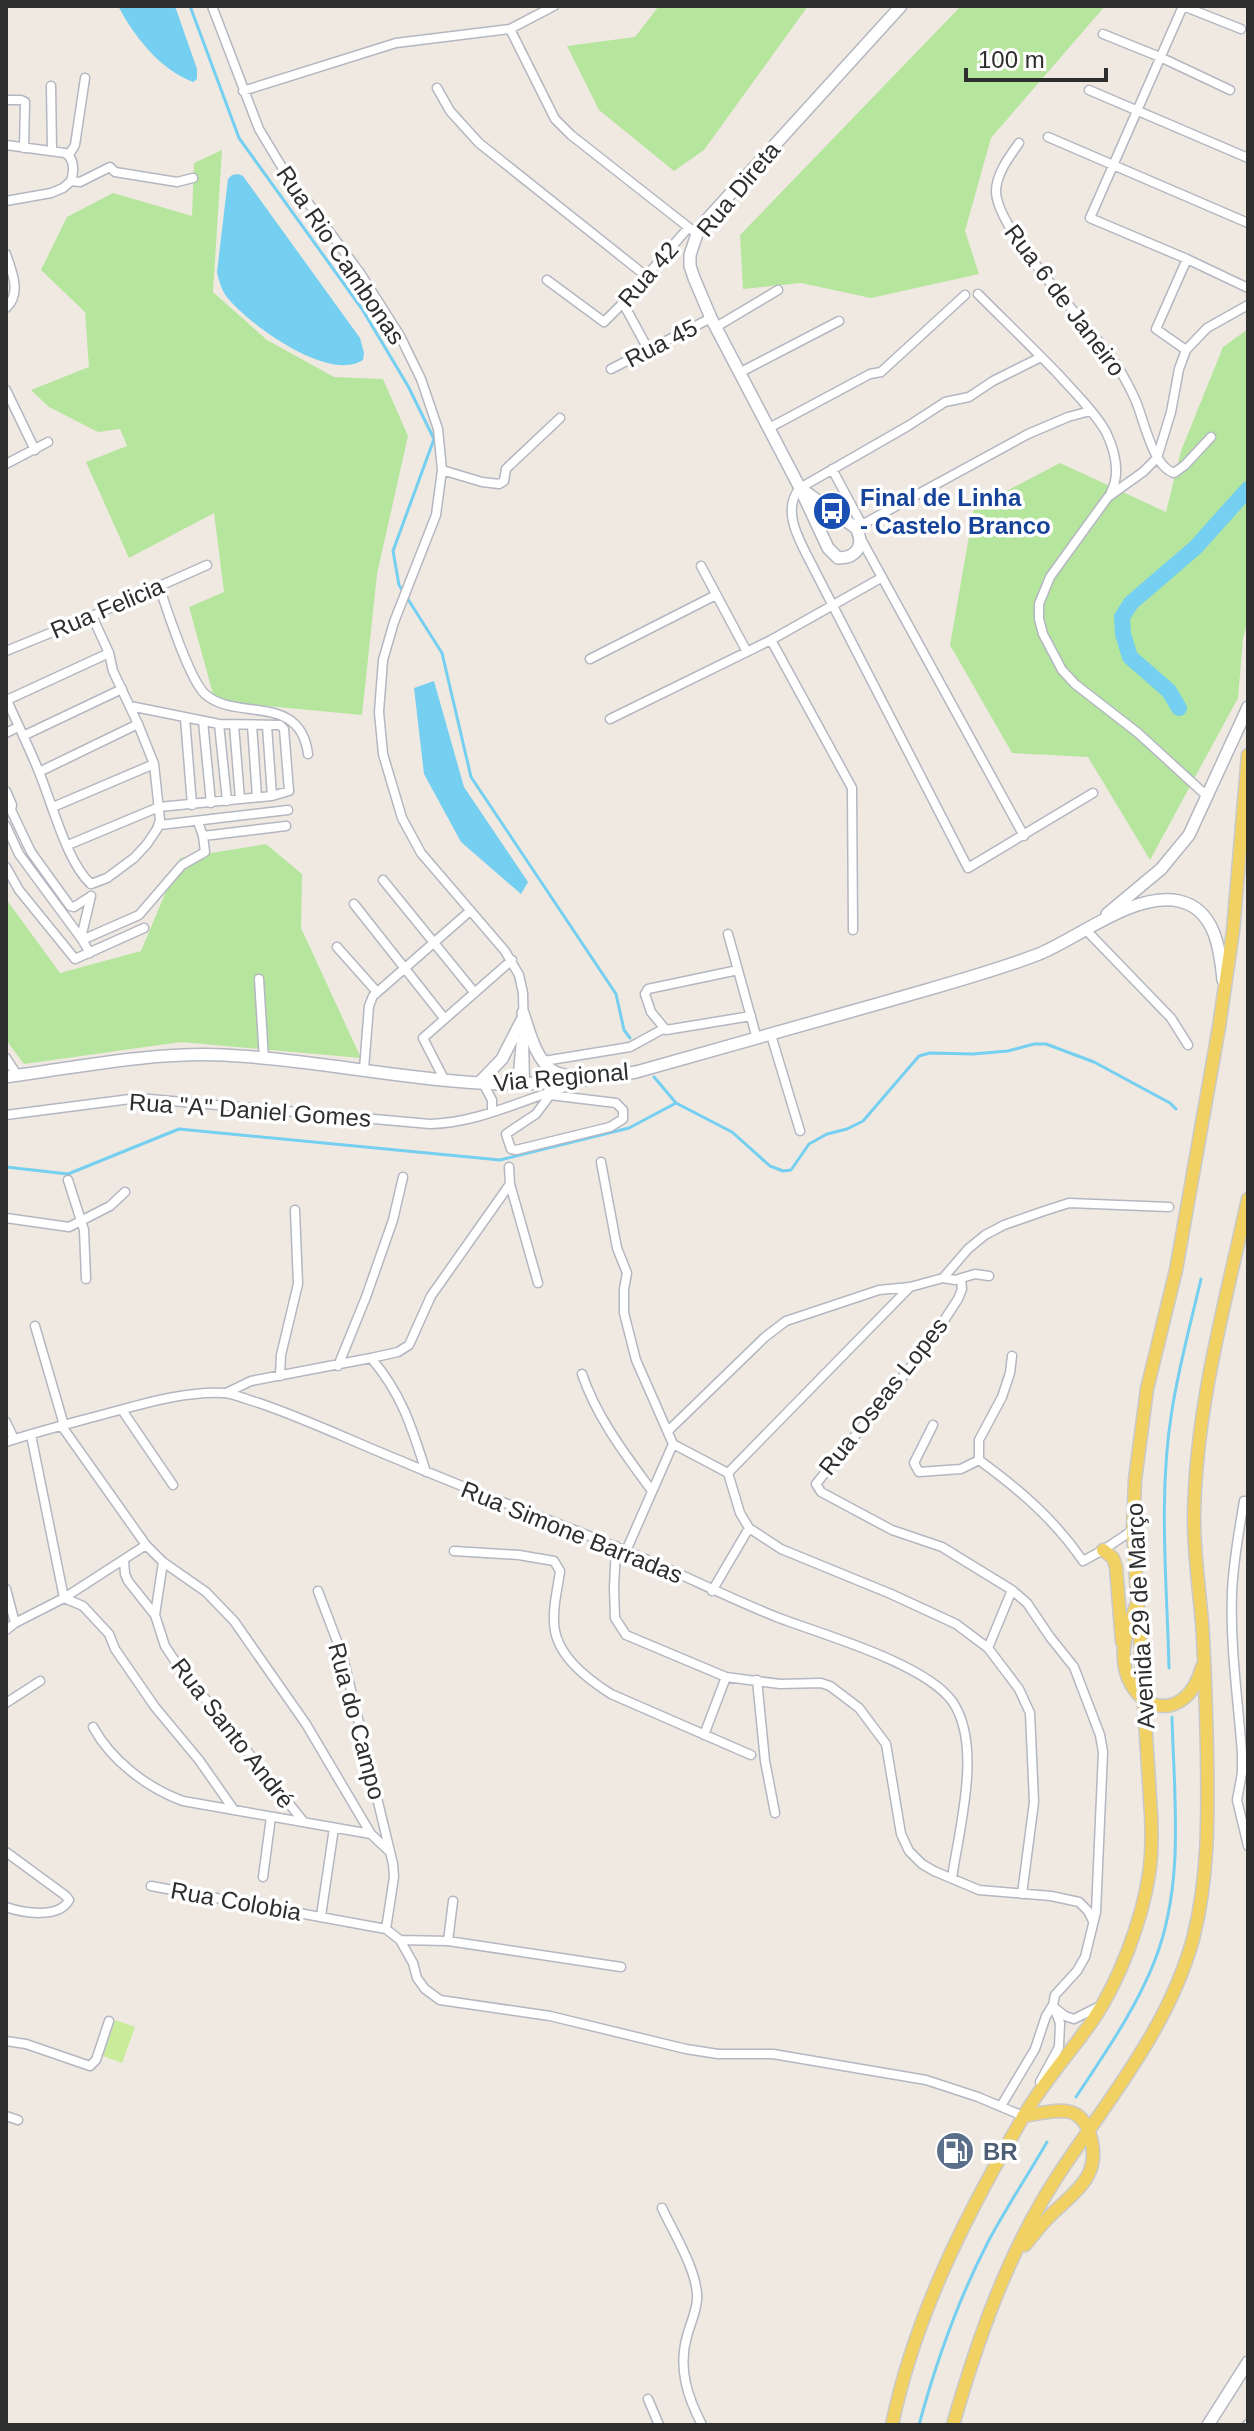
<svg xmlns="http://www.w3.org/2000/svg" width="1254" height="2431" font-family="Arial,sans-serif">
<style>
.green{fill:#b6e59e}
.pitch{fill:#c9ec9a}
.water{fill:#75cff0}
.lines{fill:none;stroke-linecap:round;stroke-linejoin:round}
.stream{stroke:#75cff0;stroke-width:3}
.river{stroke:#75cff0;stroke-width:16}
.street-casing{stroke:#b4b7c1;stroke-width:11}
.secondary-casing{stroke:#b4b7c1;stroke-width:14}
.primary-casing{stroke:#c9c9c9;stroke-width:15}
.street{stroke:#fff;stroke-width:8}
.secondary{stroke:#fff;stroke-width:11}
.primary{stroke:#f2d163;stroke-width:12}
.labels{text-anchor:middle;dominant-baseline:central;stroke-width:7;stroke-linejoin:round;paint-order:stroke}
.street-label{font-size:24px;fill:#2e2e2e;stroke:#fff}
.transit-label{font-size:24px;font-weight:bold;fill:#164399;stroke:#fff;text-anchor:start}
.service-label{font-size:24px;font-weight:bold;fill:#4e5e75;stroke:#fff;text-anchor:start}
</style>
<rect width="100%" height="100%" fill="#efe9e1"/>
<path class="green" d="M659,6h149l-104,144 -30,21 -75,-61 -32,-64 68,-9z
M961,6h144l-114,132 -26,93 14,43 -108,24 -70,-15 -58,6 -3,-54z
M222,150l-9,142 54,48 67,37 49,2 25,57 -31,138 -15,141 -147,-14 -26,-94 35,-15 -10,-79 -85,45 -43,-96 41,-16 -7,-17 -22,3 -49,-25 -18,-17 58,-23 -4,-55 -44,-42 26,-53 46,-24 79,23 2,-53z
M1248,329v292l-5,17 -5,60 -88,162 -62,-103 -76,-4 -62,-108 24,-137 86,-45 106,49 15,-61 42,-104z
M266,844l36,30 -1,54 60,130 -180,-16 -157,22 -18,-24v-141l54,74 81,-22 39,-93z"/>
<path class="pitch" d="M115,2020l20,7 -13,36 -19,-7z"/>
<path class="water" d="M118,6h57l22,63v10l-4,3c-34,-13 -58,-45 -75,-76z
M238,174l5,2 117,162 4,15 -1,7c-35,23 -116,-37 -137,-64 -5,-8 -7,-15 -9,-24l11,-93 4,-4z
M434,681l30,106 64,95 -7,12 -60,-52 -37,-68 -10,-86z"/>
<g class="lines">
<path class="stream" d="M190,6l49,132 123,171 46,77 26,53 -41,112 6,34 43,68 29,124 145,217 8,36 6,8
M654,1077l22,26 56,29 38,34 13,5 8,-1 18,-26 18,-10 20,-5 16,-8 56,-65 11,-3 43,1 35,-3 26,-7h12l48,18 76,41 6,6
M6,1167l62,7 111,-45 321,31 129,-32 47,-25
M1169,1668c-2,-85 -11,-173 3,-258 7,-44 19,-88 29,-131
M1076,2097c29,-44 60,-88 79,-137 30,-77 19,-163 17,-243
M919,2425c17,-63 39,-125 69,-183 18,-34 40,-67 59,-100"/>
<path class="river" d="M1179,708l-10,-17 -39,-34 -7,-23 -1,-17 9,-14 65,-56 52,-58"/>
<defs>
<path id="street" d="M212,6l47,123 24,40 77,104 40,63 21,43 17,50 4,41 -6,45 -42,107 -11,38 -4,52 4,42 19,64 19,35 84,98 14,24 4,18 2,90
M510,29l45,90 16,16 126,99
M1241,29l-58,-23 -93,212 97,41 61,29
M1103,34l57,23 70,33
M51,86l1,64
M437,88l13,23 29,32 167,133
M1089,90l159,68
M243,91l153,-48 114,-14 44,-23
M6,100h15l4,2 -1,46
M1048,137l200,86
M1019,143c-10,14 -23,31 -23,49 2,42 96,135 122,175 6,10 12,21 17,32 9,20 17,67 39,74l11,-8 26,-28
M6,145l59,8c10,6 9,18 6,28l-8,7 -12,5 -45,8
M69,155l6,-10 10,-67
M71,181l9,1 30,-15 5,5 62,10 16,-4
M6,254c6,18 16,39 0,54
M547,280l57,42 19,-19 65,-75
M978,294c27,27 54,53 80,80 16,18 36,37 48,58 9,19 15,41 5,60
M623,303l25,46
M716,327l62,-37
M1186,350l-30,-21 31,-70
M1041,357l-48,24 -24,16 -24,5 -37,24 -108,62c-21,24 3,58 15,83l153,297 125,-75
M611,369l100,-51
M739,373l100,-52
M6,390l29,60
M769,428l101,-54 11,-2 84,-77
M6,464l42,-22
M832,469l30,56
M442,470l40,12 17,2 5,-3 2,-12 4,-4 50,-47
M856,528l172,-94 40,-17 22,-6
M861,539l163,297
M701,566l46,86
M159,586c8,24 30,93 46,108 31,28 95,-2 103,60
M771,640l81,148 1,142
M6,651l86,-35 115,-51
M590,659l126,-64
M6,698c11,25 23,49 33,74 13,31 28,91 52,112
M7,700l102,-47
M185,718l7,87
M610,719l161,-79 110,-62
M203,721l8,82
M219,724l8,77
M234,725l6,74
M252,725l5,72
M267,726l5,70
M6,733l12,-6
M23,736l99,-47
M39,772l99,-48
M6,791l6,14 -1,5 20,42 39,54 4,1 17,-11
M1208,797l-70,-64 -63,-49 -13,-14 -19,-36 -4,-15v-15l11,-27 58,-80 35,-25 14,-14 14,-46 8,-43 7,-19 21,-22 41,-23
M53,807l101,-43
M160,825l128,-15
M6,826l13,28 62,84
M203,836l83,-10
M68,845l91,-38 113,-11 17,-5 -5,-62 -4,-4 -61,-1 -89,-18
M6,867l13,23 56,69 69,-31
M383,880l91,112
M91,884l16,-6 27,-20 13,-14 10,-15 3,-9 -6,-56 -16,-40 -25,-53 -4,-18 -17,-37
M354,904l90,114
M1087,931l84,87 17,27
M728,934l29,105
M82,940l57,-25 43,-50 23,-13 -2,-16 -5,-14
M337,947l40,45
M90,953l-9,-15 10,-42
M738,970l-90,19 -3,5 6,18 15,18 85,-14
M259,979l5,80
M771,1035l29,96
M6,1058l11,17
M544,1061l86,-14 33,-18
M364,1069l5,-63 4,-10 97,-85
M444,1079l-21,-41 89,-78
M483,1083l9,17v11
M517,1083l4,-42
M548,1091l2,4 66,8 7,7v9l-13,8 -94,23 -5,-1 -5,-15 30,-20 14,-19
M6,1115l132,-17 292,26c50,-1 95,-26 143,-39
M601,1162l16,86 10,25 -3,16v24l12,47 37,84 55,29
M509,1167l1,17 28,99
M68,1180l16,50 2,49
M6,1218l63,9 41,-21 15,-14
M943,1278l25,-29 17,-14 19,-10 40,-14 25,-8 100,4
M961,1279l1,10 -4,10 -32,49 -110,136 5,8 71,38 50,17 70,43 15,13 23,34 24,30 26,68 3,17 -7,160 -11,45 -8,14 -22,24 -2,10 7,18 -1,24 -19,35
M910,1287l-182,186 12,40 9,15 32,21 110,45 65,30 32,24 31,41 11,24 4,89 -12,92
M35,1326l29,99
M371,1358l27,-6 11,-7 22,-49 79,-112
M338,1366l28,-69 27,-77 10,-43
M582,1374c15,44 43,80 70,117
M280,1376l1,-21 17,-71 -3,-74
M226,1393l25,-12 120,-23c31,36 41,70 55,114
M122,1410l51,75
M6,1422l8,17
M61,1425l85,120 17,17 43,30 28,29 72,103 65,110
M933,1425l-19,38 5,9 42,-3 18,-9
M668,1431l97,-94 21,-16 93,-31 31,-3 33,-9 12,2 20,-6 14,2
M31,1435l33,163
M6,1442c33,-11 66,-19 99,-28 38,-10 79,-23 119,-21 11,1 24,7 35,10 47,16 93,38 140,57 74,32 150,59 225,90 52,21 102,47 155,68 45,17 145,45 173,83 31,44 7,127 0,177
M979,1460c41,30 75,59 104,101l20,-11 30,-20
M979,1460v-20l23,-43 8,-24 2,-17
M1248,1501h-4c-5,31 -11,61 -12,92 -2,53 6,107 10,160v20l-5,27 11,46
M616,1546l-2,42 1,30 11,17 100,42 54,7 41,-1 9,3 29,22 27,36 15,90 8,17 13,13 12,7 45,19 72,6 28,6 9,9 5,10
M454,1551l65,4 35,6 6,10c-2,16 -7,34 -6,50 0,33 32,57 57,73l140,61
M626,1551l47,-107
M124,1560l1,14 3,7 27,34 10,31 10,15 128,160
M6,1589l9,34
M318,1591l25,66 50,207 1,13 -8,52
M712,1591l37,-63
M64,1598l19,8 26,28 6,15 40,58 44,53 35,50
M155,1615l8,-53
M6,1630l9,-7 49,-25 82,-53
M988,1648l24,-58
M757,1680l8,81 10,52
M6,1703l34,-22
M93,1727c18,33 54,61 90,74l188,33 19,18
M704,1735l22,-58
M6,1852l60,44 3,4c-10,19 -46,13 -63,7
M263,1877l8,-60
M151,1886l235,43 14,11 48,1 173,26
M321,1916l13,-88
M400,1940l13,23 4,15 8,11 15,11 110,16 136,33 32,5h55l153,26 52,17 45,19
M448,1941l5,-40
M1056,2009l9,7 9,3 26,-13
M6,2041l20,3 64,22 6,-6 13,-39
M1001,2106l34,-57 11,-33 7,-11
M6,2116l12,4
M662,2208c11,24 37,65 35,92 -1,12 -7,25 -10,36 -9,32 0,60 15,89
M648,2399l11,26
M1247,2425l1,-1"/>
<path id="secondary" d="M800,488l56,40c9,17 1,30 -18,30l-10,-10 -28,-60 -89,-170 -17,-40 -4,-12v-11l7,-21 5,-9 199,-219
M1107,914l54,-45 28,-34 59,-128
M523,1013c6,18 13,47 30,58 5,3 13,4 19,6
M6,1077c72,-10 145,-25 218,-22 85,4 170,23 255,28 52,3 106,-2 157,-11 84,-23 168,-47 252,-71 51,-15 102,-28 151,-47 41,-17 95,-62 140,-53 36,8 41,48 44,79
M479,1083l23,-24 20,-39
M1208,2425l40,-63"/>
<path id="primary" d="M1103,1550l10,8 3,9 6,75
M1136,1606c-5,13 -11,28 -12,42 -5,59 60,85 78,19
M1023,2116c28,-4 57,-16 67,19 12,39 -12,54 -37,78 -10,9 -19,21 -28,32
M892,2425c23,-111 76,-214 133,-311 19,-33 46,-62 68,-94 26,-39 49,-99 56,-146 3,-20 3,-40 2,-60l-18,-284 2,-50 12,-91 29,-119 43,-243 14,-96 15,-176
M953,2425c24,-84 54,-170 102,-245 50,-77 113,-150 138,-241 16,-62 15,-124 14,-187 -1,-44 -2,-87 -5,-130 -3,-34 -8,-69 -8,-104 1,-108 31,-214 54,-319"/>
</defs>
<use href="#street" class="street-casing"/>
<use href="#secondary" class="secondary-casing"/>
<use href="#primary" class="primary-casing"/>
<use href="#street" class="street"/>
<use href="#secondary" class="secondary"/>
<use href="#primary" class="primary"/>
</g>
<defs>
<symbol id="bus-disc" viewBox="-11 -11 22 22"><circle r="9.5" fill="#1a4fb4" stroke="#fff"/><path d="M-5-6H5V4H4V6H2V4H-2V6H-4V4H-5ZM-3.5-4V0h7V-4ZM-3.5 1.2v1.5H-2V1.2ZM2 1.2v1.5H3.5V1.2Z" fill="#fff"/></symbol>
<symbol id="fuel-disc" viewBox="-11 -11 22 22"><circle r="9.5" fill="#5c6f8a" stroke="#fff"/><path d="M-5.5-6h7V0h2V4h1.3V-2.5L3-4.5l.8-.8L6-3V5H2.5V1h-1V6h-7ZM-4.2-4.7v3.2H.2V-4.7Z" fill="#fff"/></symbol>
</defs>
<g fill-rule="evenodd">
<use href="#bus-disc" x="810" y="489" width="44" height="44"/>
<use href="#fuel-disc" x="933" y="2129" width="44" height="44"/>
</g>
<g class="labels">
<g class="street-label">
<text transform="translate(738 189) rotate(-50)">Rua Direta</text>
<text transform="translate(341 255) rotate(56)">Rua Rio Cambonas</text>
<text transform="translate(648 274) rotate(-49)">Rua 42</text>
<text transform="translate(1065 300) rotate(53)">Rua 6 de Janeiro</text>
<text transform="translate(661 343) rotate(-27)">Rua 45</text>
<text transform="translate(107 608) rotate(-23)">Rua Felicia</text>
<text transform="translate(561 1077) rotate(-5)">Via Regional</text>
<text transform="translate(250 1110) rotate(4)">Rua "A" Daniel Gomes</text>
<text transform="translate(883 1396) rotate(-52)">Rua Oseas Lopes</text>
<text transform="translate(572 1532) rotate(22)">Rua Simone Barradas</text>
<text transform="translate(1140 1616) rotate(-93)">Avenida 29 de Março</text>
<text transform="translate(357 1721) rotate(75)">Rua do Campo</text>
<text transform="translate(233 1733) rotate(52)">Rua Santo André</text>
<text transform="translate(236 1901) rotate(10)">Rua Colobia</text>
</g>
<g class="transit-label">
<text x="860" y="497">Final de Linha<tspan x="860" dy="28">- Castelo Branco</tspan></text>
</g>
<g class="service-label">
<text x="983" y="2151">BR</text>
</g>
</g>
<rect width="1254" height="2431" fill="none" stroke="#2e2e2e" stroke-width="16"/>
<path d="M966 68v12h140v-12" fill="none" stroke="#2e2e2e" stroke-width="4"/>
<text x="978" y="68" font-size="24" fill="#2e2e2e" stroke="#ffffff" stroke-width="6" paint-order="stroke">100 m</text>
</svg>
